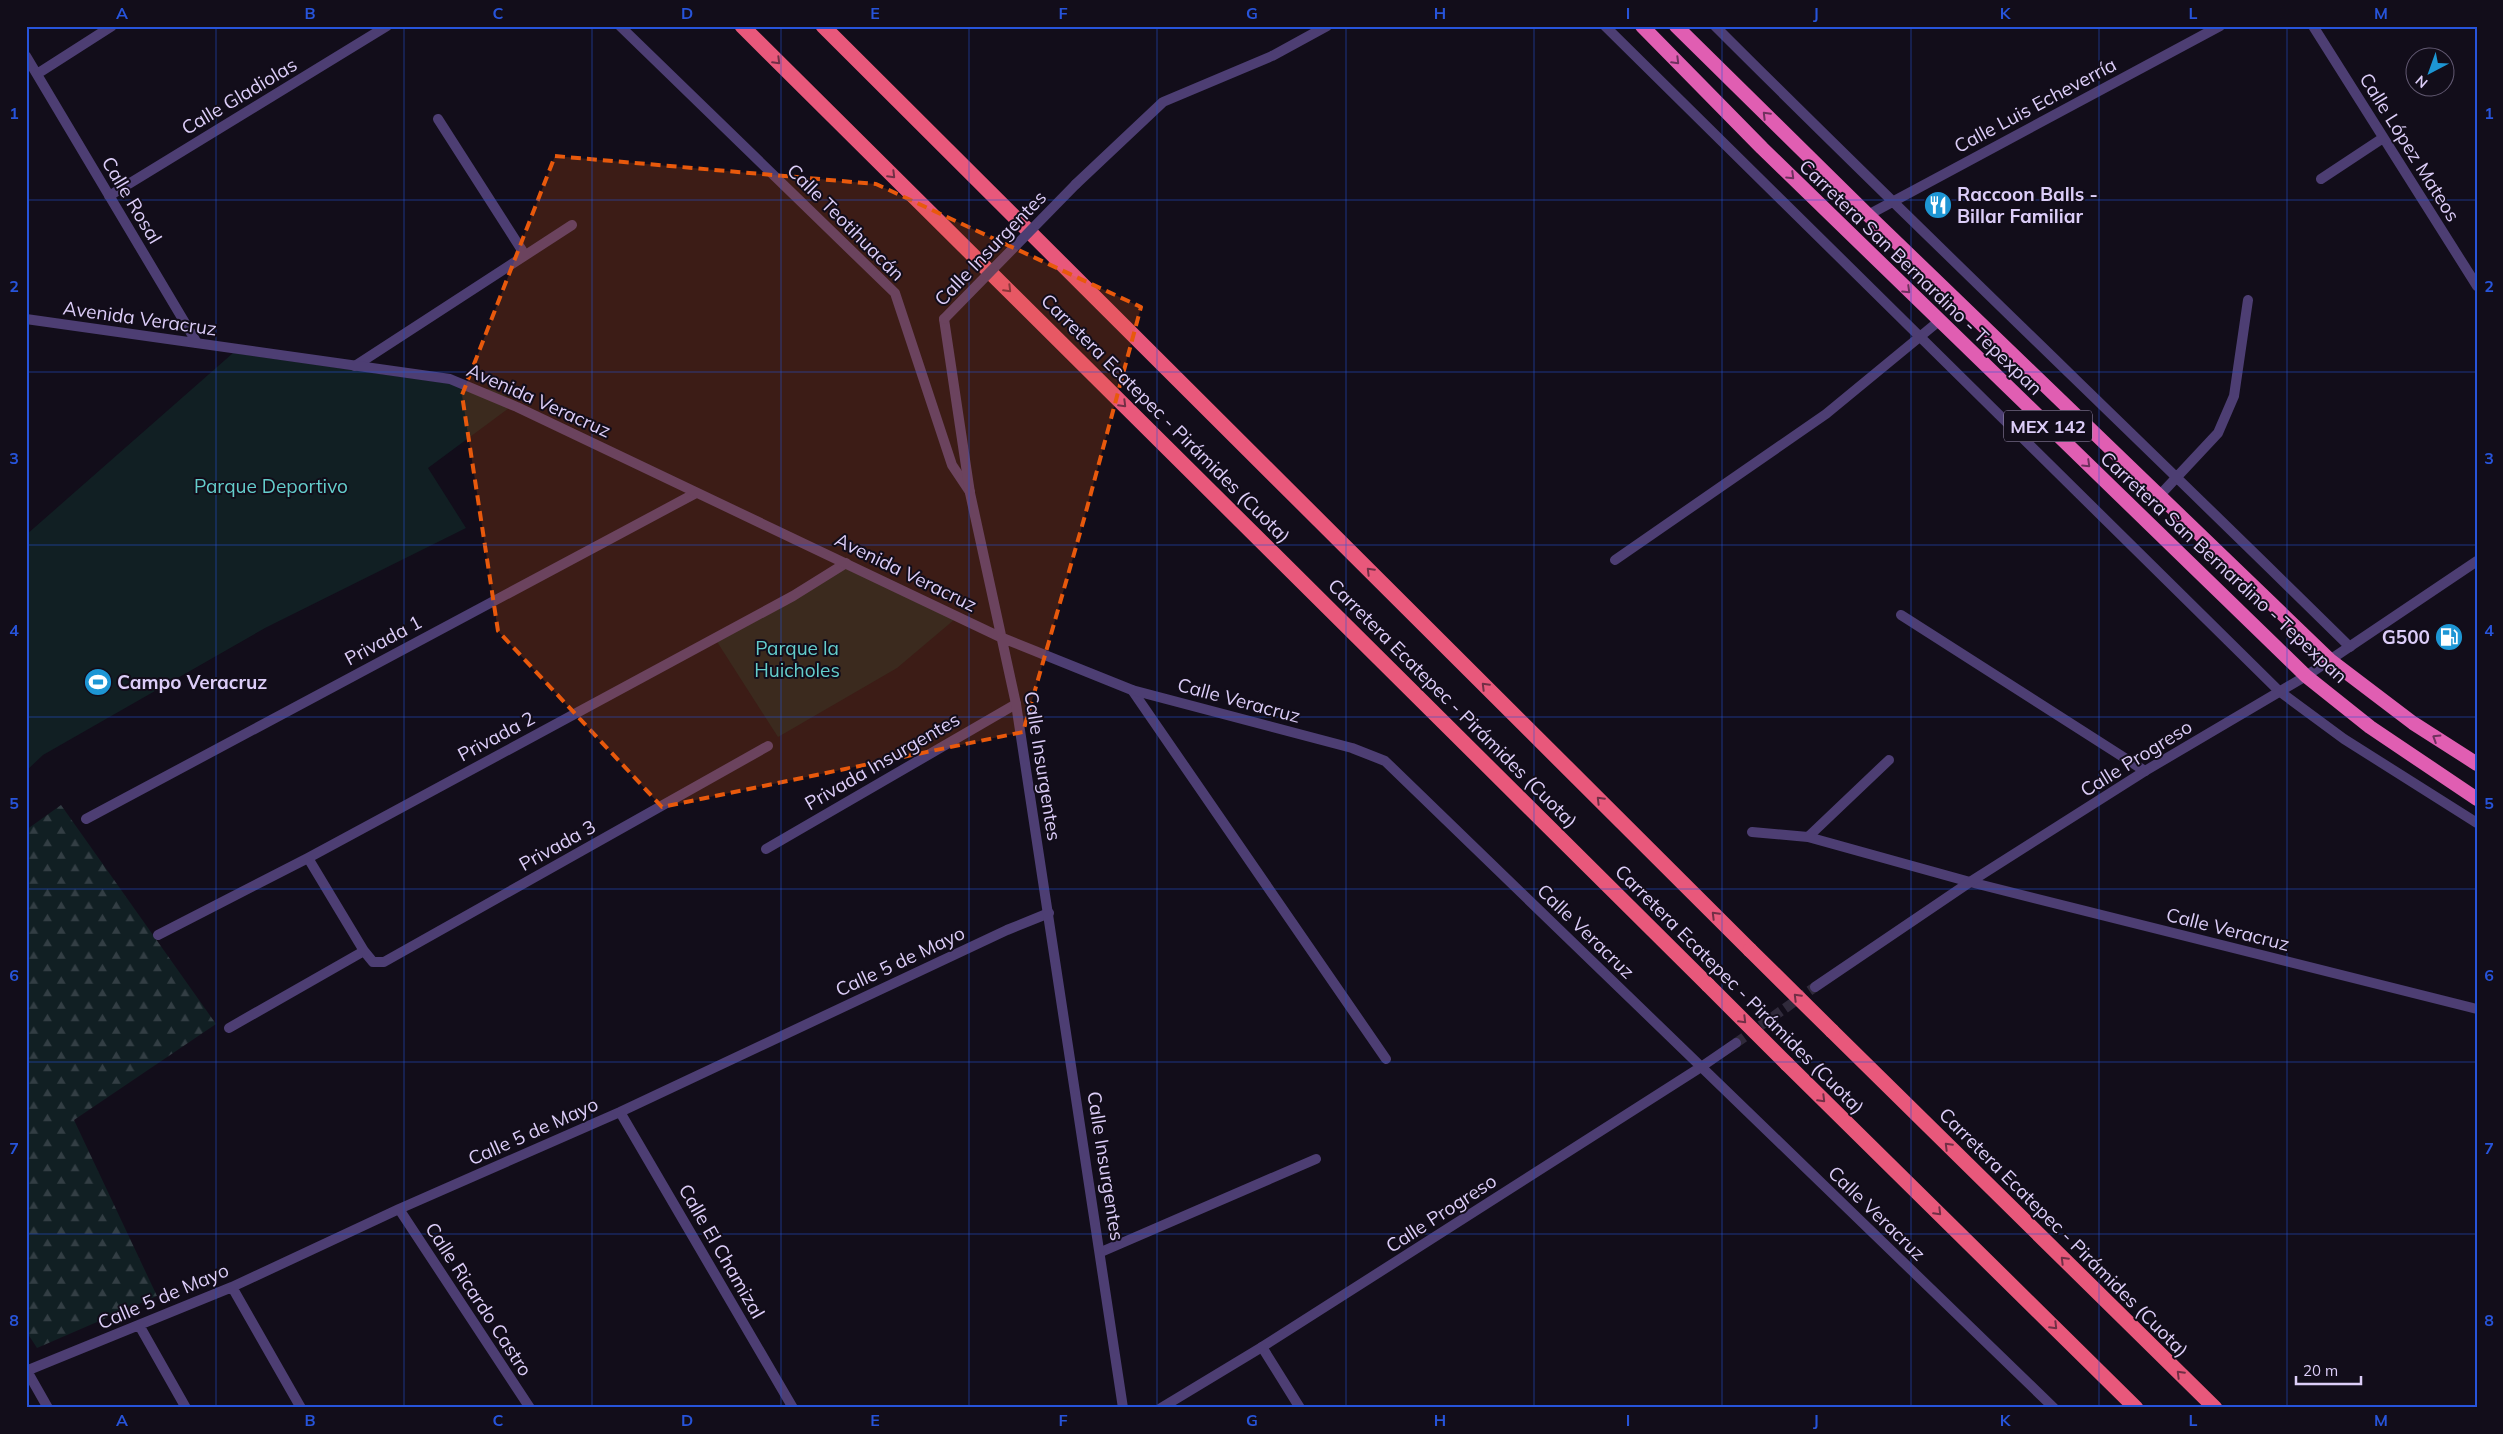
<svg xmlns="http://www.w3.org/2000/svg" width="2503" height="1434" font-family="Mulish,sans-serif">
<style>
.forest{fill:url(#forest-firs)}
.park{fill:#111f23}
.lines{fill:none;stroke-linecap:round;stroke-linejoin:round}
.tertiary-tunnel{stroke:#302a3b;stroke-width:10;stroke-dasharray:10 5;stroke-linecap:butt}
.minor{stroke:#4d3e73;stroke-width:10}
.tertiary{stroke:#4d3e73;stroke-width:10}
.trunk{stroke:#e05eb2;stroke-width:14}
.motorway{stroke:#e8587b;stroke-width:15}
.tertiary-bridge{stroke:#4d3e73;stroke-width:10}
.motorway-bridge{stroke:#e8587b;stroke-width:15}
.oneway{stroke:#722f46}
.oneway2{stroke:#6f315e}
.marked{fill:#e8590c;fill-opacity:0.2;stroke:#e8590c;stroke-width:4;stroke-dasharray:10 6;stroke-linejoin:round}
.grid{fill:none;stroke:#2754da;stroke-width:1;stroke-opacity:0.55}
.labels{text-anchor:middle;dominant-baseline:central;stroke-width:4;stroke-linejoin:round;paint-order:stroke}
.shield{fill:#120d1a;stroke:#9f93b5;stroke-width:1}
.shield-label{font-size:18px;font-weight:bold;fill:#dccdf8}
.street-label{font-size:19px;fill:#dccdf8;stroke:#120d1a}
.poi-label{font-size:19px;font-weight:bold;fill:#dccdf8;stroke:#120d1a;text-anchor:start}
.park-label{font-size:19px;fill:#64cdcb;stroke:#120d1a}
.neatline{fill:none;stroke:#2754da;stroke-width:2}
.grid-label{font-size:16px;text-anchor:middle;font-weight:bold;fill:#2754da}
</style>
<defs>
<pattern id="forest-firs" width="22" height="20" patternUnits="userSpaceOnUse" patternTransform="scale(1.25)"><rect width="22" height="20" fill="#111f23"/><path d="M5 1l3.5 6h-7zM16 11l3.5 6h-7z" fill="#333e44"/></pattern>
</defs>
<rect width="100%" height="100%" fill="#120d1a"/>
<path class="forest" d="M61,805l155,219 -142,96 83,176 -120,52 -11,-17v-501z"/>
<path class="park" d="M233,353l261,37 23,12 -89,66 38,60 -201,100 -222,127 -17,16v-236z
M849,566l106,53 -58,49 -119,69 -64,-100z"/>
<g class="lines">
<path class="tertiary-tunnel" d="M1736,1043l79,-56"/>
<path class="minor" d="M620,26l275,267 57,172 18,27
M1605,26l674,665 65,48 133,84
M1715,26c209,209 424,413 635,621
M2313,26l164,260
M26,56l171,287
M37,74l75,-48
M438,119l87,136
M2321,179l62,-41
M109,196l278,-170
M1868,215l352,-189
M355,366l217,-141
M2160,495l58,-62 16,-37 14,-96
M1615,560l211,-146 113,-93
M1901,615l244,156
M1132,690l254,369
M86,819l610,-326
M1752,832l56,5 162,45 507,127
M1808,837l81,-77
M766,849l250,-145
M308,858l56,93 9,11h11l384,-216
M158,935l150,-77 485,-262 53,-33
M229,1028l135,-77
M620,1112l173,296
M399,1209l131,199
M1101,1252l215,-93
M232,1287l69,121
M139,1325l47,83
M1262,1347l38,61
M26,1371l206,-84 167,-78 221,-97 387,-182 42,-17
M27,1371l21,37"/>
<path class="tertiary" d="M1076,184l87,-82 109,-46 55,-30
M26,319l424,60 67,28 483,230 132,53 220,58 33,13 669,647
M944,319l26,174 46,211 107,704
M1815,987l155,-105 175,-111 161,-95 171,-115
M1161,1408l101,-61 439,-280 35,-24"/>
<path class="trunk" d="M1642,26l120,122 544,528 64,51 107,72
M1676,26l192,189 462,445 83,63 64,41"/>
<path class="motorway" d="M742,26l966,959
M823,26l927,924
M1832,1031l383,377
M1787,1064l349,344"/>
<path class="tertiary-bridge" d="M944,319l132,-135"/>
<path class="motorway-bridge" d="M1750,950l82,81
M1708,985l79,79"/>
</g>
<defs><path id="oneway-chevron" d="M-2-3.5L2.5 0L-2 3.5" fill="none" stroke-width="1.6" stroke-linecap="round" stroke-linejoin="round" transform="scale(1.25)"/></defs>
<g class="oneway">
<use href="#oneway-chevron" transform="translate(777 61) rotate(45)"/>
<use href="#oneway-chevron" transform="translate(892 175) rotate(45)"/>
<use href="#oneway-chevron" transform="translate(1008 289) rotate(45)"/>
<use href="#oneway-chevron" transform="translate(1123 404) rotate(45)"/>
<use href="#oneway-chevron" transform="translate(1370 571) rotate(-135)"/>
<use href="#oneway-chevron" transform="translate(1485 686) rotate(-135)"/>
<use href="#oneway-chevron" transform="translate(1600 800) rotate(-135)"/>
<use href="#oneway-chevron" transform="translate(1715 915) rotate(-135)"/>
<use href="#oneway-chevron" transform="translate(1797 997) rotate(-135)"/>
<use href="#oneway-chevron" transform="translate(1743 1020) rotate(45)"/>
<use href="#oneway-chevron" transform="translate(1822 1099) rotate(45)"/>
<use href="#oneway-chevron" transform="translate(1948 1146) rotate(-135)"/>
<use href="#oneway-chevron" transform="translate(1938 1212) rotate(45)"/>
<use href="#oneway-chevron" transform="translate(2064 1260) rotate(-135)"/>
<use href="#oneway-chevron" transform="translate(2054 1326) rotate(45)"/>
<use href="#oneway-chevron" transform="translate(2180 1374) rotate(-135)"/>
</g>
<g class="oneway2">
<use href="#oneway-chevron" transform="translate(1676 61) rotate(45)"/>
<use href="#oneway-chevron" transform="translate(1766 115) rotate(-135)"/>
<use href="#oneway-chevron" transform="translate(1791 176) rotate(44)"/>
<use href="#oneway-chevron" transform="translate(1907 290) rotate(44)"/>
<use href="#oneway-chevron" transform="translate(2087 464) rotate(44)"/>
<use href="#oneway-chevron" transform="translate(2436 738) rotate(-148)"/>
</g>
<path class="marked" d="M555,156l321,28 265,123 -57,212 -61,213 -361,75 -164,-176 -36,-236z"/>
<path class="grid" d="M216,26v1382M404,26v1382M592,26v1382M781,26v1382M969,26v1382M1157,26v1382M1346,26v1382M1534,26v1382M1722,26v1382M1911,26v1382M2099,26v1382M2287,26v1382M26,200h2451M26,372h2451M26,545h2451M26,717h2451M26,889h2451M26,1062h2451M26,1234h2451"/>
<defs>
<symbol id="restaurant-disc" viewBox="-11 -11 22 22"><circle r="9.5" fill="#1d96d4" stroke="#120d1a"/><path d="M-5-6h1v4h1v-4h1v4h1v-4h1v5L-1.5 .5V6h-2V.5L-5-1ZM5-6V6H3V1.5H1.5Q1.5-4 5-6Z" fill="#fff"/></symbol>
<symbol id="fuel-disc" viewBox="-11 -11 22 22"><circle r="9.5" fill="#1d96d4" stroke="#120d1a"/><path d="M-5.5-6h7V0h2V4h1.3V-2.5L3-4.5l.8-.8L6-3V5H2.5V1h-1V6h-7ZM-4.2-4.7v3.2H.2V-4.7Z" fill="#fff"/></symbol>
<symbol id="stadium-disc" viewBox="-11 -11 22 22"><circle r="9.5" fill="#1d96d4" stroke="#120d1a"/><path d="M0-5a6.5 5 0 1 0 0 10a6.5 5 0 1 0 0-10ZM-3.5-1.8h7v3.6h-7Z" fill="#fff"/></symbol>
</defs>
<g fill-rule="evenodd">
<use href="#restaurant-disc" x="1922" y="189" width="32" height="32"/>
<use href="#fuel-disc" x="2433" y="621" width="32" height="32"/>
<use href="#stadium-disc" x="82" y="666" width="32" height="32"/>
</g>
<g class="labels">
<rect class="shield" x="2004" y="410.5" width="88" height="31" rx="4"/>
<g class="shield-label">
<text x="2048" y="426">MEX 142</text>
</g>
<g class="street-label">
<text transform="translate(239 96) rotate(-31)">Calle Gladiolas</text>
<text transform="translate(2035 105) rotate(-28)">Calle Luis Echeverría</text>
<text transform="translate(2410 147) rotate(58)">Calle López Mateos</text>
<text transform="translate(132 200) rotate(59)">Calle Rosal</text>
<text transform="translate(846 222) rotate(45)">Calle Teotihuacán</text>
<text transform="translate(990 248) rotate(-46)">Calle Insurgentes</text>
<text transform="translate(1921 277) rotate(44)">Carretera San Bernardino - Tepexpan</text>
<text transform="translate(140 318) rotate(8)">Avenida Veracruz</text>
<text transform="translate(539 400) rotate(24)">Avenida Veracruz</text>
<text transform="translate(1166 418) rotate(45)">Carretera Ecatepec - Pirámides (Cuota)</text>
<text transform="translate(2224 567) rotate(43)">Carretera San Bernardino - Tepexpan</text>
<text transform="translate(906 572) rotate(26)">Avenida Veracruz</text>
<text transform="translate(383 640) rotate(-28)">Privada 1</text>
<text transform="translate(1239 700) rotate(15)">Calle Veracruz</text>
<text transform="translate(1453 703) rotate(45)">Carretera Ecatepec - Pirámides (Cuota)</text>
<text transform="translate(496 736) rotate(-28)">Privada 2</text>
<text transform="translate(2136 758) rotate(-32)">Calle Progreso</text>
<text transform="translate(882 761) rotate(-30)">Privada Insurgentes</text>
<text transform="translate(1043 766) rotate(81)">Calle Insurgentes</text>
<text transform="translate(557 845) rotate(-29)">Privada 3</text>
<text transform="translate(2228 929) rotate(14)">Calle Veracruz</text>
<text transform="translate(1586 931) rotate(44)">Calle Veracruz</text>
<text transform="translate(900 961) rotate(-25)">Calle 5 de Mayo</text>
<text transform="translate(1740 989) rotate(45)">Carretera Ecatepec - Pirámides (Cuota)</text>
<text transform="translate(533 1131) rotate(-24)">Calle 5 de Mayo</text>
<text transform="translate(1106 1166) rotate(81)">Calle Insurgentes</text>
<text transform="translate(1441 1213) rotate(-33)">Calle Progreso</text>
<text transform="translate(1877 1213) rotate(44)">Calle Veracruz</text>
<text transform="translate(2064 1232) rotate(45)">Carretera Ecatepec - Pirámides (Cuota)</text>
<text transform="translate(722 1251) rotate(60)">Calle El Chamizal</text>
<text transform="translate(163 1296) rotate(-23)">Calle 5 de Mayo</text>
<text transform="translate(479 1299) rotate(57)">Calle Ricardo Castro</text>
</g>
<g class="poi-label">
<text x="1957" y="194">Raccoon Balls -<tspan x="1957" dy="22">Billar Familiar</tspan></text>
<text x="2430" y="637" text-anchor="end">G500</text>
<text x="117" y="682">Campo Veracruz</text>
</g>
<g class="park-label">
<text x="271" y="486">Parque Deportivo</text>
<text x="797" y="648">Parque la<tspan x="797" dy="22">Huicholes</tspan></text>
</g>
</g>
<rect width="2503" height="1434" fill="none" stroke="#120d1a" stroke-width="55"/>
<g transform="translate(2430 72) rotate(221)"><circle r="24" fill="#120d1a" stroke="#635a73"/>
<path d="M0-4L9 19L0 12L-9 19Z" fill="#1d96d4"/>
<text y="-8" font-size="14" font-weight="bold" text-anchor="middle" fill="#dccdf8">N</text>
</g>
<path d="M2296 1376v8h65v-8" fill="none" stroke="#dccdf8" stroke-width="2.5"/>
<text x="2303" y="1376" font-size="15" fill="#dccdf8" stroke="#120d1a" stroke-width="4" paint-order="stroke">20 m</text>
<rect x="28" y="28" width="2448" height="1378" class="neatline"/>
<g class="grid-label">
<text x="122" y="19">A</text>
<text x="310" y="19">B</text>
<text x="498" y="19">C</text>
<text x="687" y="19">D</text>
<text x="875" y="19">E</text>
<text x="1063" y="19">F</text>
<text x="1252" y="19">G</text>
<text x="1440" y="19">H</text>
<text x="1628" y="19">I</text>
<text x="1816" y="19">J</text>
<text x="2005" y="19">K</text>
<text x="2193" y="19">L</text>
<text x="2381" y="19">M</text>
<text x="14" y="119">1</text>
<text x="2489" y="119">1</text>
<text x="14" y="292">2</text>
<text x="2489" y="292">2</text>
<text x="14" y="464">3</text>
<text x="2489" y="464">3</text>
<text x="14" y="636">4</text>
<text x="2489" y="636">4</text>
<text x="14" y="809">5</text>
<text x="2489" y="809">5</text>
<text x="14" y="981">6</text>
<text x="2489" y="981">6</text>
<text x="14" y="1154">7</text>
<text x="2489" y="1154">7</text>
<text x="14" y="1326">8</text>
<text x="2489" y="1326">8</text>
<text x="122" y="1426">A</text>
<text x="310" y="1426">B</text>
<text x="498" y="1426">C</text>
<text x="687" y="1426">D</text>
<text x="875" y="1426">E</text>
<text x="1063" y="1426">F</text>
<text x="1252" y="1426">G</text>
<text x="1440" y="1426">H</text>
<text x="1628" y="1426">I</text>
<text x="1816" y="1426">J</text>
<text x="2005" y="1426">K</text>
<text x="2193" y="1426">L</text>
<text x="2381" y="1426">M</text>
</g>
</svg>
